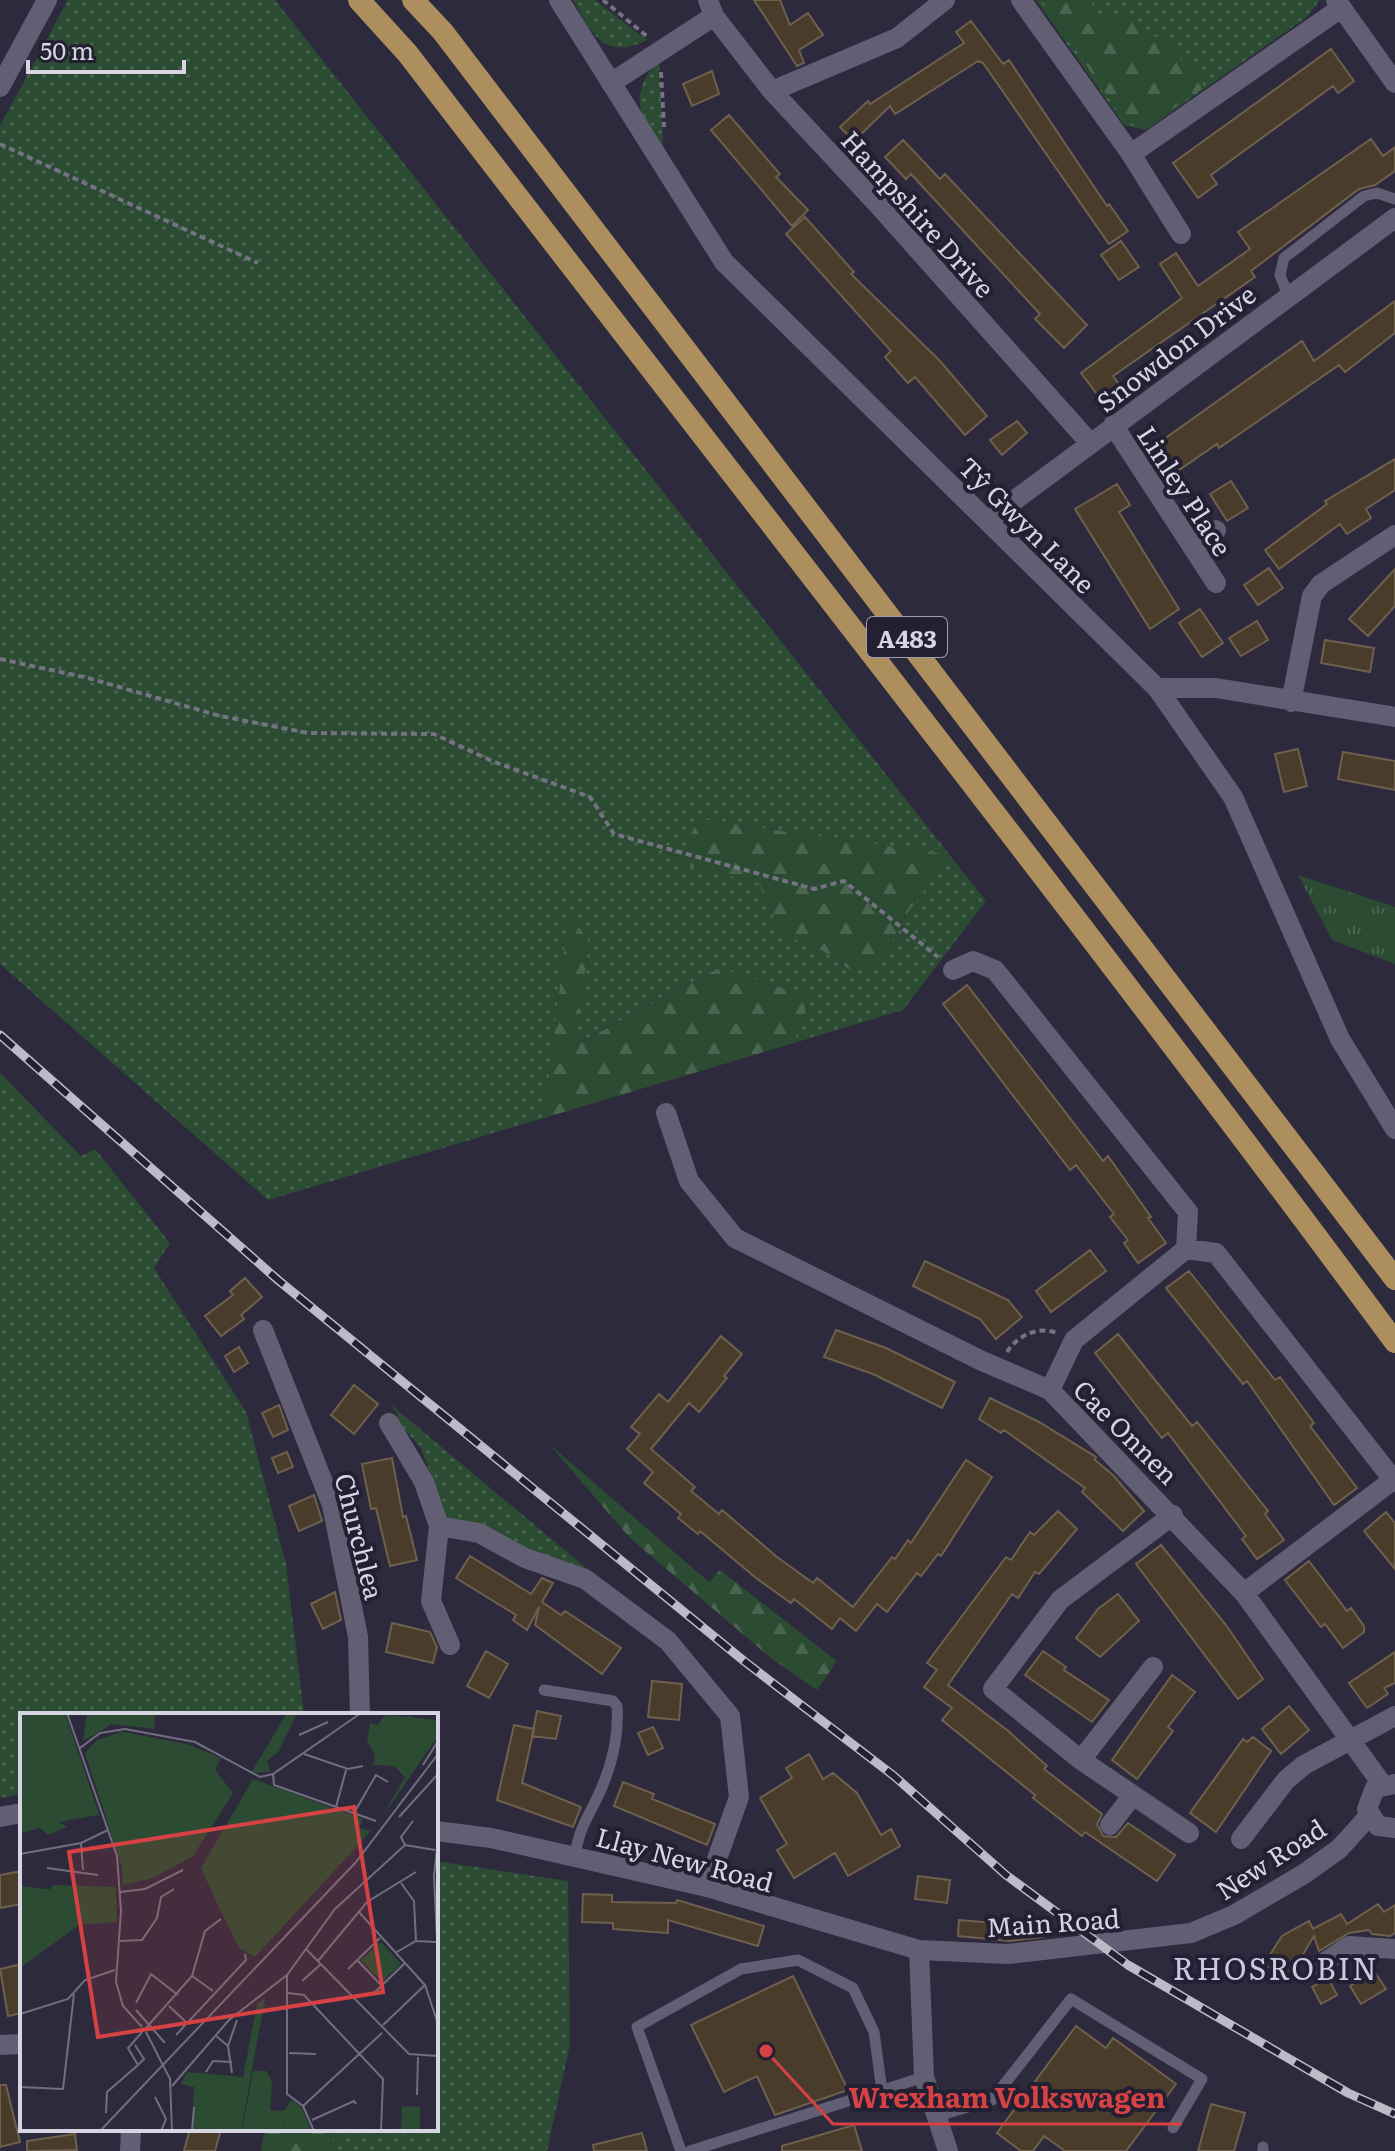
<svg xmlns="http://www.w3.org/2000/svg" width="1395" height="2151" font-family="Literata,serif">
<style>
.grass{fill:url(#grass-dots);fill-rule:evenodd}
.forest{fill:url(#forest-firs)}
.park{fill:url(#park-tufts)}
.building{fill:#4a3c2b;stroke:#6f604e;stroke-width:2}
.lines{fill:none;stroke-linecap:round;stroke-linejoin:round}
.path{stroke:#757383;stroke-width:4;stroke-dasharray:6 4;stroke-linecap:butt}
.service{stroke:#625f75;stroke-width:11}
.minor{stroke:#625f75;stroke-width:20}
.tertiary{stroke:#625f75;stroke-width:20}
.secondary{stroke:#625f75;stroke-width:20}
.trunk{stroke:#ad8f5d;stroke-width:22}
.rail-casing{stroke:#bcbbc8;stroke-width:9}
.rail{stroke:#232033;stroke-width:6;stroke-dasharray:18;stroke-linecap:butt}
.labels{text-anchor:middle;dominant-baseline:central;stroke-width:8;stroke-linejoin:round;paint-order:stroke}
.shield{fill:#232033;stroke:#a09fad;stroke-width:2}
.shield-label{font-size:24px;font-weight:bold;fill:#d6d5e1}
.street-label{font-size:26px;fill:#d6d5e1;stroke:#232033}
.quarter-label{font-size:30px;letter-spacing:2px;fill:#cbc8e0;stroke:#232033}
.inset-road{fill:none;stroke:#716e7f;stroke-width:2}
.view{fill:#d64244;fill-opacity:0.15;stroke:#d64244;stroke-width:4}
.inset-edge{fill:none;stroke:#d6d5e1;stroke-width:4}
.leader{fill:none;stroke:#d64244;stroke-width:3}
.callout-dot{fill:#d64244;stroke:#232033;stroke-width:3}
.callout-label{font-size:28px;text-anchor:middle;font-weight:bold;fill:#d64244;stroke:#232033;stroke-width:8;stroke-linejoin:round;paint-order:stroke}
</style>
<defs>
<pattern id="grass-dots" width="8" height="8" patternUnits="userSpaceOnUse" patternTransform="scale(2)"><rect width="8" height="8" fill="#2b4b32"/><path d="M2 2h.1M6 6h.1" fill="none" stroke="#49644f" stroke-width="1.8" stroke-linecap="round"/></pattern>
<pattern id="forest-firs" width="22" height="20" patternUnits="userSpaceOnUse" patternTransform="scale(2)"><rect width="22" height="20" fill="#2b4b32"/><path d="M5 1l3.5 6h-7zM16 11l3.5 6h-7z" fill="#49644f"/></pattern>
<pattern id="park-tufts" width="24" height="20" patternUnits="userSpaceOnUse" patternTransform="scale(2)"><rect width="24" height="20" fill="#2b4b32"/><path d="M3 7l-1-3M5 7V3M7 7l1-3M15 17l-1-3M17 17v-4M19 17l1-3" fill="none" stroke="#49644f"/></pattern>
</defs>
<rect width="100%" height="100%" fill="#2d2a3d"/>
<path class="grass" d="M68,0h207l711,901 -83,109 -109,33 14,-47 -89,-28 -146,78 16,-103 -20,-31 -25,206 -276,82 -268,-236v-838zM698,819l251,36v1l-43,59 -29,54h-29l-25,-18 -40,-17 -25,-51z
M573,0h22l52,40c-43,21 -55,-6 -74,-40z
M1036,0h284l-13,17 -161,113 -22,-5z
M658,61l1,2 5,98c-20,-39 -40,-62 -6,-100z
M0,1073l81,83 14,-7 75,94 -16,25 92,144 40,152 18,151h-282v79l-22,4z
M389,1403l222,186 -165,-73 -25,-68 -23,-26 -1,-9z
M436,1861l132,20 2,163 -23,107h-217l5,-22h101z"/>
<path class="forest" d="M1042,0h51l-2,8 7,8 40,4 4,12c19,5 36,13 41,35l9,-5 8,3 3,23 -56,39 -22,-5z
M698,819l252,36 -44,60 -29,54h-29l-25,-18 -40,-17 -25,-51 -80,-20z
M569,910l20,33 -15,103 145,-78 90,28 -15,47 -250,75z
M549,1444l160,138 11,-12 117,91 -20,29 -45,-31 -142,-121z
M265,2129h70l-5,22h-69z"/>
<path class="park" d="M1298,875l97,32v57l-63,-24z"/>
<path class="building" d="M754,0h26l10,25 18,-12 15,22 -24,15 5,13 -7,3z
M971,21l32,43 6,-4 98,146 2,-2 19,27 -19,13 -126,-181 -5,-2 -83,53 -5,-8 -36,35 -14,-14 28,-26 2,3 94,-61 -8,-11z
M1331,49l23,32 -16,12 -5,-7 -122,89 6,9 -19,14 -25,-35z
M712,71l7,23 -27,12 -9,-22z
M729,115l51,59 -4,3 32,33 -16,16 -81,-96z
M1371,139l12,17 12,-9v24l-20,14 -16,4 -108,82 4,6 -142,99 6,8 -19,14 -19,-25 101,-75 -22,-34 16,-11 22,33 52,-37 -12,-17z
M903,140l37,39 5,-5 142,151 -23,23 -29,-29 5,-5 -129,-140 -5,5 -21,-22z
M805,217l49,55 -3,2 89,87 47,55 -22,19 -50,-58 -7,6 -23,-26 6,-6 -105,-117z
M1121,241l18,26 -20,13 -18,-25z
M1395,301v32l-50,39 -6,-7 -120,83 -2,-4 -38,26 -19,-28 142,-101 12,20z
M1017,421l10,12 -25,22 -12,-15z
M1395,459v31l-29,19 5,9 -24,16 -7,-10 -61,45 -14,-19 62,-46 -2,-3z
M1231,481l17,27 -21,13 -17,-27z
M1117,484l13,21 -11,7 60,97 -29,20 -75,-120z
M1269,568l14,20 -25,17 -14,-20z
M1395,569v37l-27,30 -19,-17z
M1200,609l23,34 -21,14 -23,-34z
M1257,621l11,19 -27,16 -12,-18z
M1325,640l49,8 -4,24 -49,-9z
M1298,749l9,37 -23,6 -9,-38z
M1343,752l52,9v29l-57,-11z
M967,985l136,176 5,-5 43,61 -3,1 18,25 -28,20 -14,-20 4,-3 -18,-23 4,-3 -38,-49 -6,5 -127,-166z
M1090,1250l16,21 -55,41 -15,-21z
M925,1261l83,39 14,17 -26,22 -16,-20 -67,-33z
M1189,1271l86,109 5,-3 34,46 -4,3 47,62 -23,17 -87,-124 -4,3 -77,-96z
M245,1278l17,19 -21,18 3,4 -23,17 -16,-20 28,-21 -3,-4z
M836,1330l50,18 69,34 -13,26 -69,-34 -49,-17z
M1118,1334l74,92 5,-4 71,89 -3,3 19,26 -27,19 -15,-20 4,-3 -78,-103 -6,5 -67,-85z
M721,1336l21,18 -18,22 3,2 -28,34 -10,-9 -38,46 44,38 -4,4 28,23 3,-4 55,47 36,26 4,-5 36,29 39,-50 3,2 13,-19 3,3 55,-83 26,17 -51,79 -3,-2 -17,22 -4,-3 -30,39 -10,-8 -21,27 -16,-13 -8,11 -38,-30 -3,4 -35,-25 -56,-47 -2,3 -20,-16 3,-4 -37,-31 9,-11 -26,-23 13,-15 -9,-7 28,-33 9,8z
M239,1347l9,16 -14,9 -9,-16z
M354,1385l24,19 -24,30 -23,-19z
M990,1398l49,24 57,35 -1,3 19,16 30,35 -21,20 -41,-39 3,-4 -81,-58 -3,3 -22,-14z
M279,1405l9,25 -15,7 -11,-24z
M287,1452l6,15 -15,6 -6,-15z
M392,1458l11,59 3,-1 11,44 -27,6 -14,-58 -5,1 -9,-45z
M314,1495l8,26 -23,10 -10,-25z
M1058,1511l19,18 -38,45 -4,-2 -17,26 -6,-4 -64,91 59,45 40,36 -3,3 58,45 -5,10 6,12 13,1 12,-14 47,32 -18,26 -72,-49 -3,4 -49,-38 2,-3 -93,-75 10,-12 -28,-21 13,-17 -10,-7 79,-106 5,3 19,-28 4,3z
M1386,1512l9,11v46l-31,-38z
M1161,1545l65,80 37,54 -25,20 -102,-135z
M470,1556l61,38 11,-16 11,5 -11,19 19,13 4,-4 56,37 -19,26 -67,-49 4,-18 -12,23 -14,-10 3,-5 -60,-37z
M1309,1561l38,50 4,-3 13,18v6l-21,16 -18,-24 -4,3 -36,-47z
M335,1592l6,28 -18,9 -12,-25z
M1118,1594l21,27 -39,36 -24,-19 22,-29z
M392,1623l38,9 7,15 -4,16 -47,-11z
M486,1651l22,13 -19,34 -22,-12z
M1043,1651l23,16 -2,3 45,30 -17,22 -67,-47z
M1395,1652v31l-11,5 4,6 -21,14 -18,-25z
M1172,1675l23,17 -27,35 5,4 -36,48 -25,-19z
M652,1681l30,3 -3,36 -31,-3z
M1289,1706l20,24 -28,24 -19,-25z
M537,1711l24,5 -5,23 -24,-3z
M514,1725l20,4 -12,54 59,24 -8,20 -76,-27z
M653,1727l10,21 -15,7 -10,-22z
M1253,1737l18,14 -55,81 -26,-19 53,-74 4,3z
M809,1754l14,25 10,-6 24,20 24,42 10,-6 9,17 -52,30 -13,-23 -41,25 -17,-28 10,-6 -27,-46 32,-20 -6,-10z
M623,1782l31,12 -2,5 63,25 -8,21 -93,-39z
M22,1871v33l-22,4v-33z
M918,1876l32,4 -3,23 -32,-4z
M583,1894l29,1v7l64,1 1,-3 87,26 -6,20 -90,-26v13l-55,-4v-6l-31,-1z
M1378,1904l6,8 11,-7v28l-5,3 -18,-2 -3,-4 -20,3 -30,18 -5,-15 -26,43 -24,-15 18,-28 27,-15 4,8 28,-15 6,10z
M959,1920l84,7v10l-33,4 -52,-5z
M22,1964v49l-14,3 -8,-47z
M1374,1971l12,18 -25,15 -11,-18z
M793,1976l55,114 -73,25 -18,-39 -33,16 -33,-67z
M1328,1978l9,17 -16,9 -9,-17z
M1076,2026l30,22 7,-10 63,46 -50,67h-61l-21,-15 -11,15h-12l-24,-18z
M0,2085h6l14,57 -20,5z
M1211,2104l34,9 -11,38h-36z
M854,2125l8,26h-80v-5z
M190,2129h31l-6,22h-31z
M642,2133l5,18h-53l-1,-6z
M75,2134l2,16 -50,1v-10z"/>
<g class="lines">
<path class="path" d="M603,0l46,38
M661,72l3,55
M0,144l258,119
M0,659l88,19 132,38 88,17 126,1 58,27 98,36 24,37 200,55 30,-8 94,76
M1007,1352c11,-17 31,-26 50,-19"/>
<path class="service" d="M1288,295l-8,-20 4,-17 80,-62 13,-3 18,6
M544,1690l69,11 4,5c2,28 -4,55 -15,81 -11,27 -23,38 -27,69
M937,2116l55,-16 79,-101 131,80 -29,49
M681,2151l-44,-124 104,-58 57,-9 55,28 21,44 8,59
M690,2151l234,-74
M1263,2151v-4"/>
<path class="minor" d="M708,0l6,16 58,75 109,117 209,235
M1021,0l110,154 50,80
M1336,0l59,83
M611,83l103,-67
M0,87l47,-87
M772,91l125,-53 48,-38
M1131,154l210,-146
M1113,425l103,158
M988,520l407,-302
M1192,546l24,-16
M1157,688h59l179,29
M1291,702l21,-106 9,-12 74,-49
M953,970l20,-9 22,9 193,242 -2,37
M666,1113l23,68 46,57 247,123 68,29 194,203 138,191
M263,1330l69,175 26,132 2,78
M1050,1390l24,-50 112,-91 30,4 179,229
M389,1423l35,59 15,44 40,7 46,25 60,21 83,62 62,75 9,81 -32,90
M1173,1515l-113,85 -67,89 88,71 108,73
M439,1526l-8,75 19,44
M1244,1593l149,-113
M1081,1760l72,-93
M1110,1825l23,-30
M1241,1839l45,-59 18,-15 91,-49
M919,1950l5,127 24,74
M1316,1968l33,-22 46,3
M0,2045l22,-1
M130,2151l1,-22"/>
<path class="tertiary" d="M559,0l165,262 433,426 76,109 107,242 55,90"/>
<path class="secondary" d="M1395,1784l-20,4 -8,21 11,17 17,2
M0,1817l22,-4
M436,1831l55,7 216,49 212,63 89,4 183,-21 43,-18 70,-41 35,-25 30,-33"/>
<path class="trunk" d="M359,0l49,54c329,429 665,853 987,1288
M413,0l30,32 952,1247"/>
<defs>
<path id="rail" d="M0,1035l278,245 466,381 150,115 112,99 122,90 220,128 47,21"/>
</defs>
<use href="#rail" class="rail-casing"/>
<use href="#rail" class="rail"/>
</g>
<g class="labels">
<rect class="shield" x="867" y="617" width="80" height="40" rx="6"/>
<g class="shield-label">
<text x="907" y="637">A483</text>
</g>
<g class="street-label">
<text transform="translate(919 213) rotate(48)">Hampshire Drive</text>
<text transform="translate(1175 347) rotate(-37)">Snowdon Drive</text>
<text transform="translate(1186 490) rotate(57)">Linley Place</text>
<text transform="translate(1028 524) rotate(45)">Tŷ Gwyn Lane</text>
<text transform="translate(1127 1431) rotate(45)">Cae Onnen</text>
<text transform="translate(361 1536) rotate(76)">Churchlea</text>
<text transform="translate(685 1858) rotate(15)">Llay New Road</text>
<text transform="translate(1270 1858) rotate(-33)">New Road</text>
<text transform="translate(1053 1921) rotate(-4)">Main Road</text>
</g>
<g class="quarter-label">
<text x="1276" y="1967">RHOSROBIN</text>
</g>
</g>
<g transform="translate(20 1713)">
<rect width="418" height="418" fill="#2d2a3d"/>
<path d="M0,0h45l34,101 -1,1 -39,7 8,5 -19,8 -8,-7 -19,5zM67,0h68l-1,16 -42,-5 -29,17zM99,20l30,69 72,-44 -6,12 18,23 -40,63 -40,22 -30,7 -1,-18 -37,-114 12,-13zM233,66l110,40 -4,9 12,3 -116,126 -16,-9 -7,-14 7,1 -12,-30 17,-3 -27,1 -16,-35zM0,173l96,11 1,25 -38,3 -59,43zM361,229l20,22 -19,18 -21,-22zM231,379h21l-2,18 13,1 1,20h-43zM382,393l18,1v24h-19z" fill="#2b4b32"/>
<path d="M267,0h10l-18,38 -12,10 3,11 -19,1zM418,11v12l-58,84 25,-43 -11,-11 -21,-1 3,-17zM32,172l64,2v10l-67,-4zM225,189l-17,4 13,17 -2,12 -7,-1 -15,-31zM234,202l6,2 1,34 -17,-7zM233,358h13l6,10 -2,25 -1,-11 -7,5 -4,-5 2,7 -8,-1 -10,30z" fill="#2b4b32"/>
<path d="M98,18l69,13 34,14 -72,44z" fill="#2b4b32"/>
<path d="M365,2l53,5 -30,48 -31,-10 -10,-17 3,-18 8,2zM245,285l-24,133h-49l2,-44 -13,-3 6,-12 56,5 14,-73zM272,387l9,7 11,24h-28l-1,-20z" fill="#2b4b32"/>
<path d="M389,2l24,15 -22,35 -24,-15zM183,370l37,7 -5,24 -37,-7zM186,401l25,5 -2,12h-26z" fill="#2b4b32"/>
<path class="inset-road" d="M47,0l50,143 4,55 -5,71 7,24 19,21M279,22l29,-13M60,35l20,-15 25,-4 70,13 65,35 13,-3 88,-61M284,41l44,15 15,-3M403,52l15,-24M253,61l1,11 102,36M316,94l10,-37M334,100l22,-38 12,7M379,104l39,-43M418,126l-4,37 4,83M61,130l2,27M385,132l30,5M385,132l-4,-8 12,-16M0,141l61,-11 27,-13M27,155l51,7M381,170l13,18 2,40M100,179l25,-3 38,-19M338,198l67,74 13,39M100,228l22,-1 15,-22 4,-21 13,-8M286,236l103,105 29,2M375,240l21,-12 20,1M337,247l24,25M298,248l49,-59 49,-30M328,256l32,-31M267,262v119l16,12 11,25M172,263l21,15M282,268l19,-17M268,280l16,2 79,84 -2,52M352,282l33,-32M116,290l15,-29 27,21M149,293l18,17M116,297l29,33M0,301l48,-15 17,-19 30,-10M363,312l42,-40M126,315l46,-52 13,-45 16,-12M126,319l24,47 2,52M156,322l70,-75 -1,-6M195,322l13,11 4,27M115,332l9,14 -6,6M208,333l9,-26M269,340l27,1M186,359l7,-11 19,1M152,373l57,-66 58,-45 48,-66 70,-64M0,374l43,2 11,-95M397,382l1,-38M135,384l11,22 -5,12M283,393l79,-73M86,400l1,-21 31,-27 -10,-17 14,-16M292,407l42,-19 2,3M80,418l256,-269 82,-108M172,418l2,-24"/>
<path class="view" d="M334,94l29,185 -285,45 -29,-185z"/>
<rect width="418" height="418" class="inset-edge"/>
</g>
<path class="leader" d="M766 2051L833 2124H1182"/>
<circle class="callout-dot" cx="766" cy="2051" r="8"/>
<g class="callout-label">
<text x="1007" y="2108">Wrexham Volkswagen</text>
</g>
<path d="M28 60v12h156v-12" fill="none" stroke="#d6d5e1" stroke-width="4"/>
<text x="40" y="60" font-size="24" fill="#d6d5e1" stroke="#232033" stroke-width="6" paint-order="stroke">50 m</text>
</svg>
